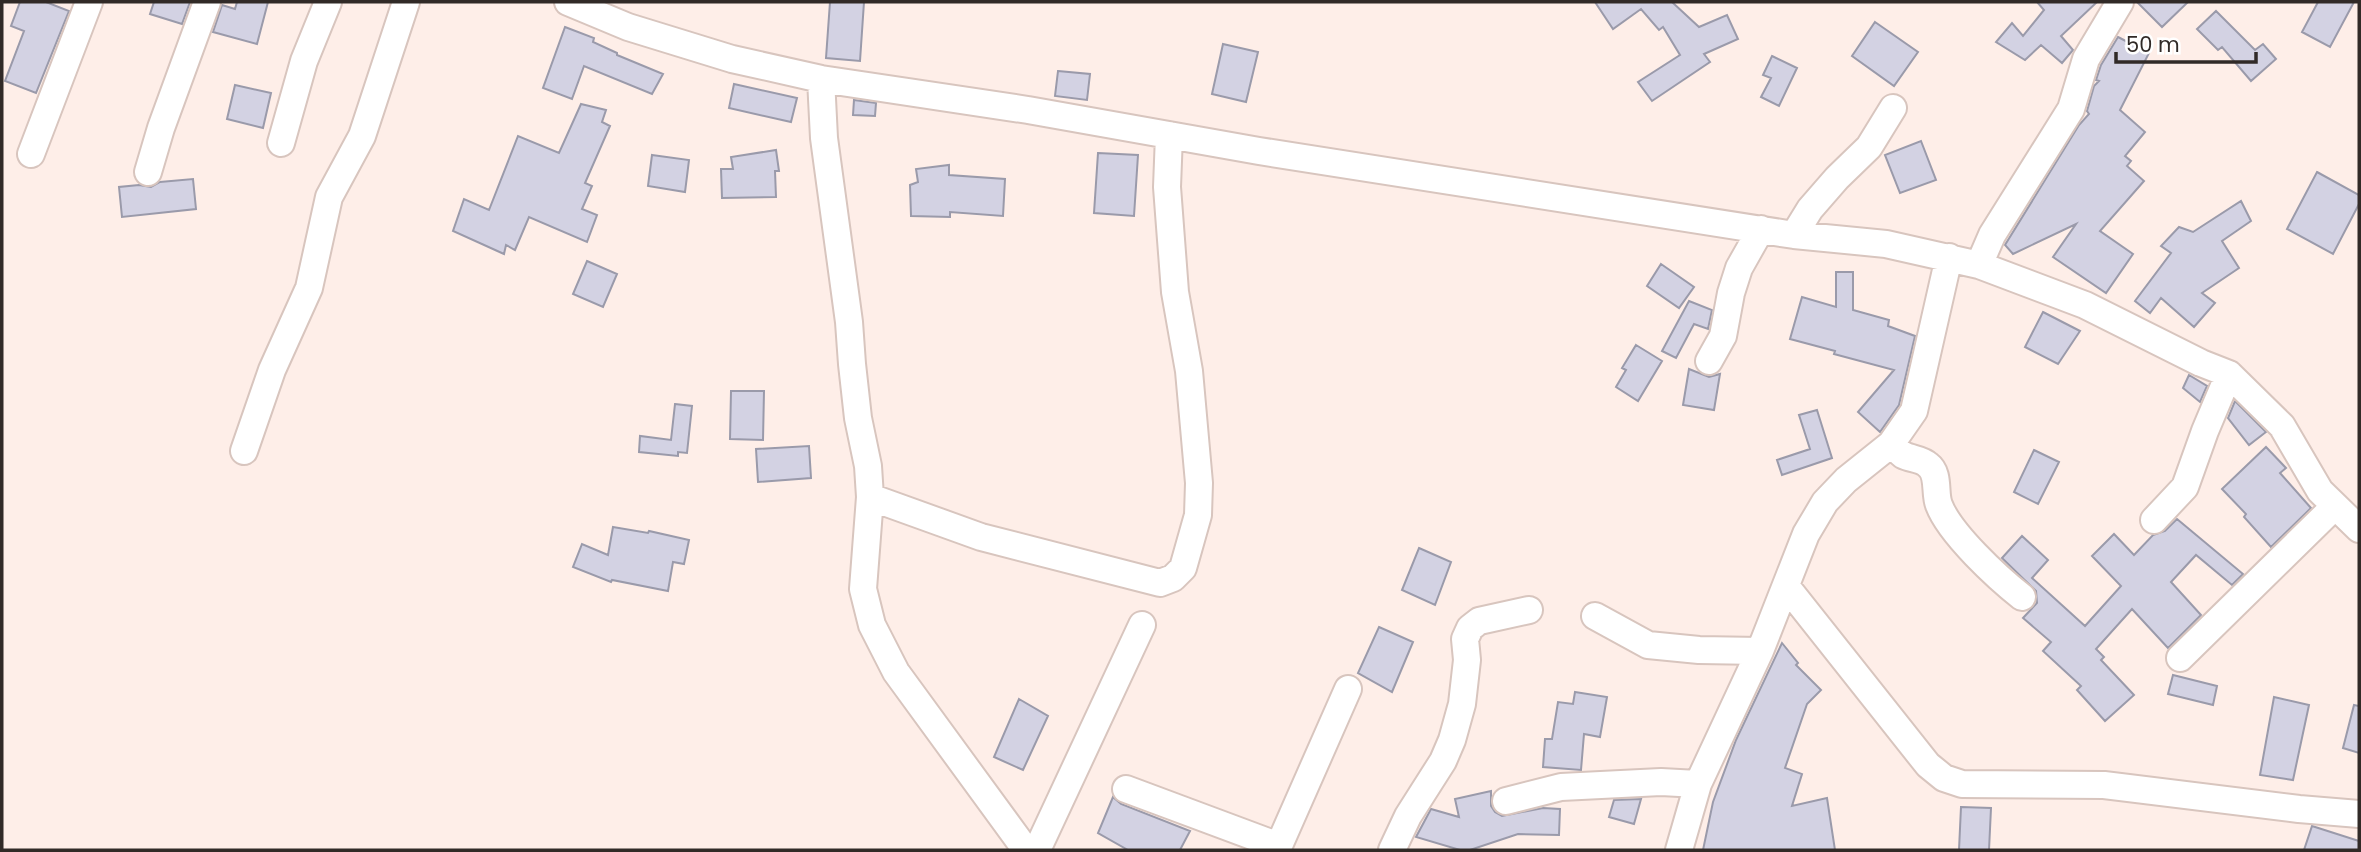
<svg xmlns="http://www.w3.org/2000/svg" width="2361" height="852" font-family="Poppins,sans-serif">
<style>
.building{fill:#d3d2e3;stroke:#9a9aaa;stroke-width:2}
.lines{fill:none;stroke-linecap:round;stroke-linejoin:round}
.minor-casing{stroke:#d8c5be;stroke-width:30}
.minor{stroke:#fff;stroke-width:26}
</style>
<rect width="100%" height="100%" fill="#feeee8"/>
<path class="building" d="M20,2h26l23,9 -33,82 -31,-12 19,-50 -13,-5z
M154,2h36l-8,22 -32,-10z
M237,2h31l-11,42 -44,-12 9,-27 13,4z
M830,2h34l-4,59 -34,-3z
M1595,2h77l27,25 28,-12 11,24 -34,15 6,8 -58,39 -14,-19 42,-27 -17,-28 -4,3 -18,-21 -28,20z
M2037,2h60l-36,34 12,14 -11,13 -21,-18 -16,15 -29,-18 16,-19 11,13 21,-26z
M2137,2h51l-26,25z
M2318,2h36l-24,45 -28,-15z
M2216,11l39,39 8,-6 13,15 -25,22 -29,-34 -4,3 -21,-21z
M1875,22l43,30 -24,34 -42,-30z
M565,27l29,11 -1,4 24,11v2l46,19 -11,20 -68,-28 -12,33 -29,-11z
M2118,37l31,16 -29,57 25,22 -20,24 6,5 -4,5 17,15 -44,50 33,23 -27,39 -53,-36 23,-33 -63,30 -8,-9 74,-120 10,-11 -2,-3 7,-25 5,-5 -3,-1 5,-15z
M1223,44l35,8 -12,50 -34,-8z
M1772,56l25,12 -18,38 -18,-9 10,-19 -8,-3z
M1058,71l32,3 -3,26 -32,-4z
M734,84l63,14 -6,24 -62,-14z
M235,85l36,8 -8,35 -36,-9z
M854,100l22,3 -1,13 -22,-1z
M581,104l25,6 -4,12 8,4 -25,57 7,3 -10,23 15,6 -10,27 -58,-25 -14,33 -9,-5 -2,9 -51,-23 11,-32 25,11 29,-74 41,17z
M1921,141l15,39 -36,13 -15,-38z
M776,150l3,21h-4l1,26 -54,1 -1,-29h12l-2,-12z
M1098,153l40,2 -4,61 -40,-3z
M652,155l37,5 -4,32 -37,-6z
M949,165v10l56,4 -2,37 -53,-4v5l-39,-1 -1,-31 8,-3 -2,-13z
M2317,172l42,23v9l-26,50 -46,-25z
M193,179l3,30 -74,8 -3,-30 20,-2 12,2 9,-5z
M2241,201l10,20 -29,20 17,27 -37,25 13,10 -21,24 -33,-29 -11,15 -15,-12 36,-48 -10,-7 18,-19 14,5z
M587,261l30,13 -14,33 -30,-13z
M1661,264l33,23 -15,21 -32,-22z
M1836,272h17v38l36,10 -1,6 27,10 -16,69 -19,27 -22,-20 36,-42 -60,-16 1,-3 -45,-12 12,-42 34,10z
M1689,301l23,9 -4,19 -14,-5 -18,34 -14,-7z
M2043,312l37,19 -22,33 -33,-17z
M1636,345l26,16 -24,40 -22,-14 10,-17 -4,-2z
M1689,369l20,8 11,-3 -6,36 -31,-5z
M2189,375l18,11 -7,16 -17,-14z
M731,391h33l-1,49 -33,-1z
M2235,401l31,31 -17,13 -21,-27z
M675,404l17,2 -5,47 -9,-1v4l-39,-4 1,-16 31,4z
M1817,410l15,48 -50,17 -5,-15 33,-11 -11,-34z
M809,446l2,32 -53,4 -2,-33z
M2266,447l20,21 -6,5 31,35 -40,39 -27,-30 2,-3 -24,-25z
M2034,450l25,12 -21,42 -24,-12z
M2177,519l66,55 -11,11 -36,-30 -25,27 30,33 -33,33 -36,-39 -36,40 8,8 -3,3 33,35 -29,26 -28,-31 4,-4 -38,-35 8,-9 -28,-24 14,-15 -1,-12 -34,-33 20,-22 26,24 -16,18 53,48 36,-40 -29,-30 22,-22 20,21 19,-20 12,-4z
M613,527l35,6 1,-2 40,9 -5,24 -11,-2 -5,29 -56,-11 -1,2 -38,-15 9,-23 26,11z
M1419,548l32,14 -16,43 -33,-15z
M1379,627l34,15 -21,50 -34,-19z
M1782,643l16,20 -2,2 25,25 -14,14 -22,64 17,6 -10,32 35,-8 8,52h-132l10,-48 23,-62z
M2173,675l44,11 -4,19 -45,-11z
M1575,692l32,5 -7,40 -16,-3 -3,36 -38,-3 2,-28h7l6,-37 15,2z
M2274,697l35,8 -16,75 -33,-5z
M1019,699l29,17 -25,54 -29,-13z
M2354,705l5,1v47l-16,-5z
M1491,791v15l4,6 7,4 41,-8 17,1 -1,26 -41,-1 -48,16h-10l-44,-13 15,-28 28,8 -4,-18z
M1113,797l8,7 69,27 -10,19h-52l-30,-17z
M1641,799l-7,25 -25,-7 5,-17z
M1961,807l30,1 -2,42h-30z
M2312,826l47,15v9h-55z"/>
<g class="lines">
<defs>
<path id="minor" d="M568,2l60,25 104,32 89,20 207,31 231,41 535,84 92,9 93,21 106,40 116,58 28,11 53,52 38,65 39,38
M821,79l3,59 25,184 3,42 6,54 10,48 2,31 -7,92 9,36 24,47 130,178
M281,143l23,-82 24,-59
M31,154l58,-152
M148,172l13,-44 46,-126
M1794,235l16,-26 27,-31 32,-31 24,-39
M1979,265l13,-30 79,-126 15,-50 34,-57
M1709,361l14,-25 8,-43 8,-25 22,-39
M1891,444c4,3 8,8 12,11 8,4 19,4 25,10 12,9 6,28 11,40 11,29 59,73 83,92
M244,451l28,-81 37,-82 20,-91 33,-61 44,-134
M870,497l111,40 179,46 13,-5 10,-10 15,-53 1,-32 -10,-112 -14,-79 -8,-105 2,-52
M2154,520l31,-33 20,-56 24,-57
M1786,586l142,179 16,13 18,6 142,1 195,24 60,5
M1595,616l53,29 51,5 61,1
M2180,658l155,-152
M1126,789l153,57
M1506,801l55,-14 100,-5 37,2
M1037,850l105,-225
M1277,850l71,-161
M1392,850l16,-34 35,-55 9,-21 10,-36 5,-44 -2,-21 5,-11 9,-7 50,-11
M1679,850l19,-66 62,-133 46,-117 19,-32 21,-22 45,-36 23,-33 35,-154"/>
</defs>
<use href="#minor" class="minor-casing"/>
<use href="#minor" class="minor"/>
</g>
<rect width="2361" height="852" fill="none" stroke="#312a27" stroke-width="7"/>
<path d="M2116 52v10h140v-10" fill="none" stroke="#312a27" stroke-width="3.5"/>
<text x="2126" y="52" font-size="21" fill="#312a27" stroke="#ffffff" stroke-width="5" paint-order="stroke">50 m</text>
</svg>
